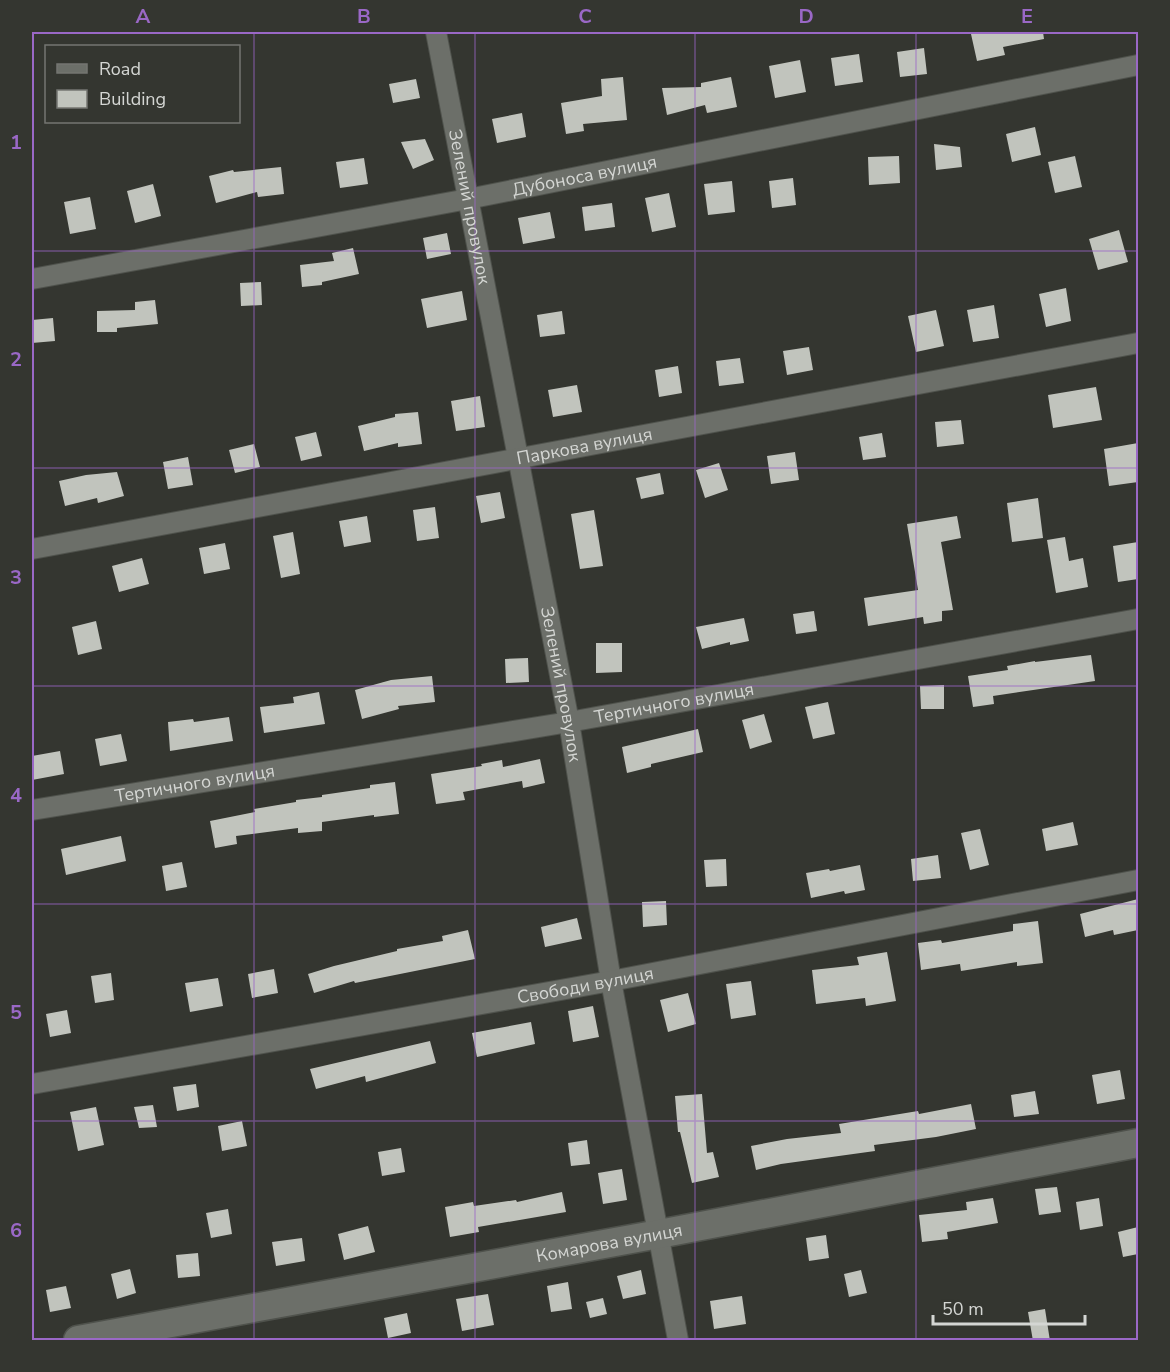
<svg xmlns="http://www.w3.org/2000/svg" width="1170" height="1372" font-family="'Nunito Sans',sans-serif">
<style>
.building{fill:#c1c4bd}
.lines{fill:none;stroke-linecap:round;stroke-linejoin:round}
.minor-casing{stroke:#4f524c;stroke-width:22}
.secondary-casing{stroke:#4f524c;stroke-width:31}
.minor{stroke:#6c6f69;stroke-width:20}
.secondary{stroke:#6c6f69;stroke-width:28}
.grid{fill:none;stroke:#9a68c6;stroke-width:1.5;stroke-opacity:0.55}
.labels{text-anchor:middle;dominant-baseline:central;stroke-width:6;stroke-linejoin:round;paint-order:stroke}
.street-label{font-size:18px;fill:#d4d6d3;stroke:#343630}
.neatline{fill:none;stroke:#9a68c6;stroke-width:2}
.grid-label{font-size:20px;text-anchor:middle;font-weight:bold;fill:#9a68c6}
</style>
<rect width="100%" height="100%" fill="#343630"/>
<path class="building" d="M982,32h61l1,7 -41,8 2,8 -28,6 -6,-27z
M924,48l3,26 -27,3 -3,-25z
M859,54l4,28 -28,4 -4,-28z
M800,60l6,32 -31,6 -6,-32z
M623,77l4,43 -44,4 1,7 -18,3 -5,-31 41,-7 -1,-17z
M731,77l6,30 -30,6 -2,-8 -38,10 -5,-27 39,-1v-4z
M416,79l4,19 -27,5 -4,-19z
M522,113l4,24 -29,6 -5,-24z
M1035,127l6,28 -29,7 -6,-28z
M425,139l9,21 -21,9 -12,-27z
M934,144l26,3 2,20 -26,3z
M899,156l1,27 -31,2 -1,-28z
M1075,156l7,31 -27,6 -7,-31z
M364,158l4,26 -28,4 -4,-26z
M281,167l3,27 -26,3 -1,-5 -41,11 -7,-27 24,-6 1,2z
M793,178l3,27 -24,3 -3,-27z
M732,181l3,31 -27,3 -4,-31z
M153,184l8,32 -26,7 -8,-32z
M669,193l7,34 -24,5 -7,-34z
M90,197l6,32 -26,5 -6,-32z
M612,203l3,24 -30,4 -3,-24z
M550,212l5,26 -32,6 -5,-26z
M1119,230l9,32 -30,8 -9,-31z
M447,233l4,21 -24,5 -4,-21z
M353,248l6,26 -37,8v3l-20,2 -2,-22 34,-4 -2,-8z
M261,282l1,23 -21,1 -1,-23z
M1066,288l5,33 -25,6 -7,-33z
M462,291l5,29 -40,8 -6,-29z
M155,300l3,24 -41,4v4h-20v-21l38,-1v-8z
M994,305l5,33 -26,4 -6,-32z
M936,310l8,36 -28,6 -8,-36z
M562,311l3,23 -25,3 -3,-22z
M53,318l2,23 -23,2v-23z
M809,347l4,23 -26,5 -4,-24z
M740,358l4,25 -25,3 -3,-25z
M678,366l4,27 -23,4 -4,-27z
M577,385l5,27 -29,5 -5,-27z
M1096,387l6,33 -49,8 -5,-33z
M480,396l5,31 -29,4 -5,-30z
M418,412l4,32 -24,3v-4l-34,8 -6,-25 37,-9v-3z
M961,420l3,24 -27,3 -2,-25z
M316,432l6,24 -21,5 -6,-24z
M882,433l4,24 -23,3 -4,-23z
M1138,443v39l-29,4 -5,-37z
M254,444l6,23 -25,6 -6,-23z
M795,452l4,28 -28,4 -4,-28z
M188,457l5,28 -25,4 -5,-27z
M719,463l9,27 -23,8 -9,-28z
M117,472l7,24 -26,7 -1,-5 -32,8 -6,-25 27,-6z
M660,473l4,21 -23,5 -5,-21z
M500,492l5,26 -24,5 -5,-27z
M1038,498l5,40 -31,4 -5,-39z
M435,507l4,31 -22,3 -4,-31z
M594,510l9,56 -23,3 -9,-55z
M367,516l4,26 -27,5 -5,-26z
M957,516l4,22 -20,4 12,68 -11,1v10l-18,3 -1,-7 -55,9 -4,-28 54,-8 -11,-66z
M293,532l7,42 -19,4 -8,-42z
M1065,537l4,24 14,-3 5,29 -32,6 -9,-53z
M1138,542v37l-20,3 -5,-36z
M225,543l5,26 -26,5 -5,-26z
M142,558l7,26 -30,8 -7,-26z
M814,611l3,20 -21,3 -3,-20z
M744,618l5,23 -19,4v-3l-28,7 -6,-22z
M96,621l6,28 -24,6 -6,-28z
M596,643h26v29l-26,1z
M1091,655l4,26 -102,15 1,8 -21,3 -5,-31 40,-6 -1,-4 28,-5v1z
M528,658l1,24 -23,1 -1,-24z
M432,676l3,26 -37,4 1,3 -37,10 -7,-29 36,-10z
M944,685v24h-23l-1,-23z
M319,692l6,32 -61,9 -4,-26 34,-4 -1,-6z
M828,702l7,32 -22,5 -8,-32z
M764,714l8,28 -22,7 -8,-29z
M229,717l4,24 -63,10 -2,-29 25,-3 1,3z
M698,729l5,23 -52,12v3l-24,6 -5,-26z
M121,734l6,27 -27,5 -5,-27z
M60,751l4,23 -32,6v-24z
M540,759l5,24 -22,5 -1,-7 -59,11 2,8 -29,4 -5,-30 51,-8 -1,-2 21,-4 1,7z
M395,782l4,32 -25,3v-2l-52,7v9l-24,2v-5l-62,8 1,8 -22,4 -5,-27 45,-9 -1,-3 42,-7v-2l26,-3v-2l48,-7v-3z
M1073,822l5,23 -32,6 -4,-22z
M980,829l9,36 -19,5 -9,-37z
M121,836l5,25 -60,14 -5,-26z
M938,855l3,23 -28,3 -2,-22z
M726,859l1,27 -21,1 -2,-27z
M182,862l5,25 -21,4 -4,-25z
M860,865l5,25 -20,4 -1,-3 -33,7 -5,-25 23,-4 1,2z
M1138,899v31l-24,5 -1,-5 -28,7 -5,-23z
M666,901l1,24 -24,2 -1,-25z
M577,918l5,21 -37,8 -4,-20z
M1038,921l5,42 -26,3v-4l-56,9 -1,-7 -39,6 -3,-27 23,-3 1,3 71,-12v-7z
M468,930l7,29 -120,24 -1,-2 -40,12 -6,-19 26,-8 63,-15v-2l46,-8 -1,-5z
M887,952l9,49 -30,5 -1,-8 -49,6 -4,-34 47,-5 -2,-8z
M274,969l4,24 -26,5 -4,-24z
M111,973l3,27 -19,3 -4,-27z
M218,978l5,28 -33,6 -5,-29z
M751,981l5,34 -25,4 -5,-35z
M688,993l8,31 -28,8 -8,-32z
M593,1006l6,31 -26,5 -5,-31z
M67,1010l4,23 -21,4 -4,-23z
M531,1022l4,22 -58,13 -5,-24z
M430,1041l6,22 -70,19 -1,-6 -49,13 -6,-20z
M1120,1070l5,29 -28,5 -5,-29z
M196,1084l3,23 -22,4 -4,-24z
M1035,1091l4,23 -25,3 -3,-22z
M702,1094l5,59 6,-1 6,25 -27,6 -12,-51h-2l-3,-36z
M971,1104l5,25 -40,8 -62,8 1,6 -94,13 -25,6 -5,-24 36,-7 54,-6 -2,-9 79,-13 1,3z
M153,1105l4,22 -18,1 -5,-21z
M96,1107l8,38 -26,6 -8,-39z
M242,1121l5,25 -25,5 -4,-25z
M587,1140l3,24 -19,2 -3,-23z
M401,1148l4,24 -23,4 -4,-24z
M622,1169l5,31 -24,4 -5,-31z
M1057,1187l4,25 -22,3 -4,-26z
M562,1192l4,20 -88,15 1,5 -29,5 -5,-30 28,-5 1,4 42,-6 1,2z
M993,1198l5,25 -51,9 1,7 -26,3 -3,-27 48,-5 -1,-8z
M1099,1198l4,28 -23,4 -4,-28z
M228,1209l4,25 -21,4 -5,-25z
M368,1226l7,26 -31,8 -6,-26z
M1138,1227v27l-15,3 -5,-25z
M826,1235l3,23 -20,3 -3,-23z
M302,1238l3,23 -29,5 -4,-24z
M198,1253l2,23 -22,2 -2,-23z
M130,1269l6,24 -19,6 -6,-25z
M641,1270l5,24 -23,5 -6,-23z
M861,1270l6,23 -18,4 -5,-23z
M568,1282l4,27 -21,3 -4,-26z
M66,1286l5,22 -21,4 -4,-22z
M488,1294l6,31 -32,6 -6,-32z
M742,1296l4,28 -32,5 -4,-28z
M603,1298l4,16 -17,4 -4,-16z
M1045,1309l5,32h-17l-5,-29z
M407,1313l4,20 -23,5 -4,-20z"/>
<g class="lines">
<defs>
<g id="minor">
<path id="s1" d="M436,32l133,690 42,259 67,359"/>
<path id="s2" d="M32,279l436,-80 670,-134"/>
<path id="s3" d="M32,549l1106,-206"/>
<path id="s4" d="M32,810l537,-88 569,-103"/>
<path id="s5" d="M32,1084l579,-103 527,-101"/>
</g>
<g id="secondary">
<path id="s6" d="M78,1340l581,-106 479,-91"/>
</g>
</defs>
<use href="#minor" class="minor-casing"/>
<use href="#secondary" class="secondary-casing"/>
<use href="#minor" class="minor"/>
<use href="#secondary" class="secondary"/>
</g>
<path class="grid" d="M254,32v1308M475,32v1308M695,32v1308M916,32v1308M32,251h1106M32,468h1106M32,686h1106M32,904h1106M32,1121h1106"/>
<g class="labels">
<g class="street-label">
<text stroke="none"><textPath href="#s2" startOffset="562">Дубоноса вулиця</textPath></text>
<text stroke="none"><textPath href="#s1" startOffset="178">Зелений провулок</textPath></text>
<text stroke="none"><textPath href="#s3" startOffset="562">Паркова вулиця</textPath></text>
<text stroke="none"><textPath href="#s1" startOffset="664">Зелений провулок</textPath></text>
<text stroke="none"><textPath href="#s4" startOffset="651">Тертичного вулиця</textPath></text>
<text stroke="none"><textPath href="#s4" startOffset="165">Тертичного вулиця</textPath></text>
<text stroke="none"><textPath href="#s5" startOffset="562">Свободи вулиця</textPath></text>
<text stroke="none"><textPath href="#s6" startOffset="540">Комарова вулиця</textPath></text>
</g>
</g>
<rect width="1170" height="1372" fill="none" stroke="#343630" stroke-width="66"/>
<rect x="45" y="45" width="195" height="78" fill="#343630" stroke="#747671" stroke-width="1.5"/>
<rect x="57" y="64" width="30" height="9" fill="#6c6f69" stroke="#747671" stroke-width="1.5"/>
<text x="99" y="75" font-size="18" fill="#d4d6d3">Road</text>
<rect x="57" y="90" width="30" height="18" fill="#c1c4bd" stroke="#747671" stroke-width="1.5"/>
<text x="99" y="105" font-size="18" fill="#d4d6d3">Building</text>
<path d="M933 1315v9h152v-9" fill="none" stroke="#d4d6d3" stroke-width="3"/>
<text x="942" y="1315" font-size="18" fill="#d4d6d3" stroke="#343630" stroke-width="4.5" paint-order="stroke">50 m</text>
<rect x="33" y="33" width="1104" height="1306" class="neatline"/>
<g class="grid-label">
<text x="143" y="23">A</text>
<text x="364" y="23">B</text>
<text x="585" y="23">C</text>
<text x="806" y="23">D</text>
<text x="1027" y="23">E</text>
<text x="16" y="149">1</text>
<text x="16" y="366">2</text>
<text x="16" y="584">3</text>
<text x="16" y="802">4</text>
<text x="16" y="1019">5</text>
<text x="16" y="1237">6</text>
</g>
</svg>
